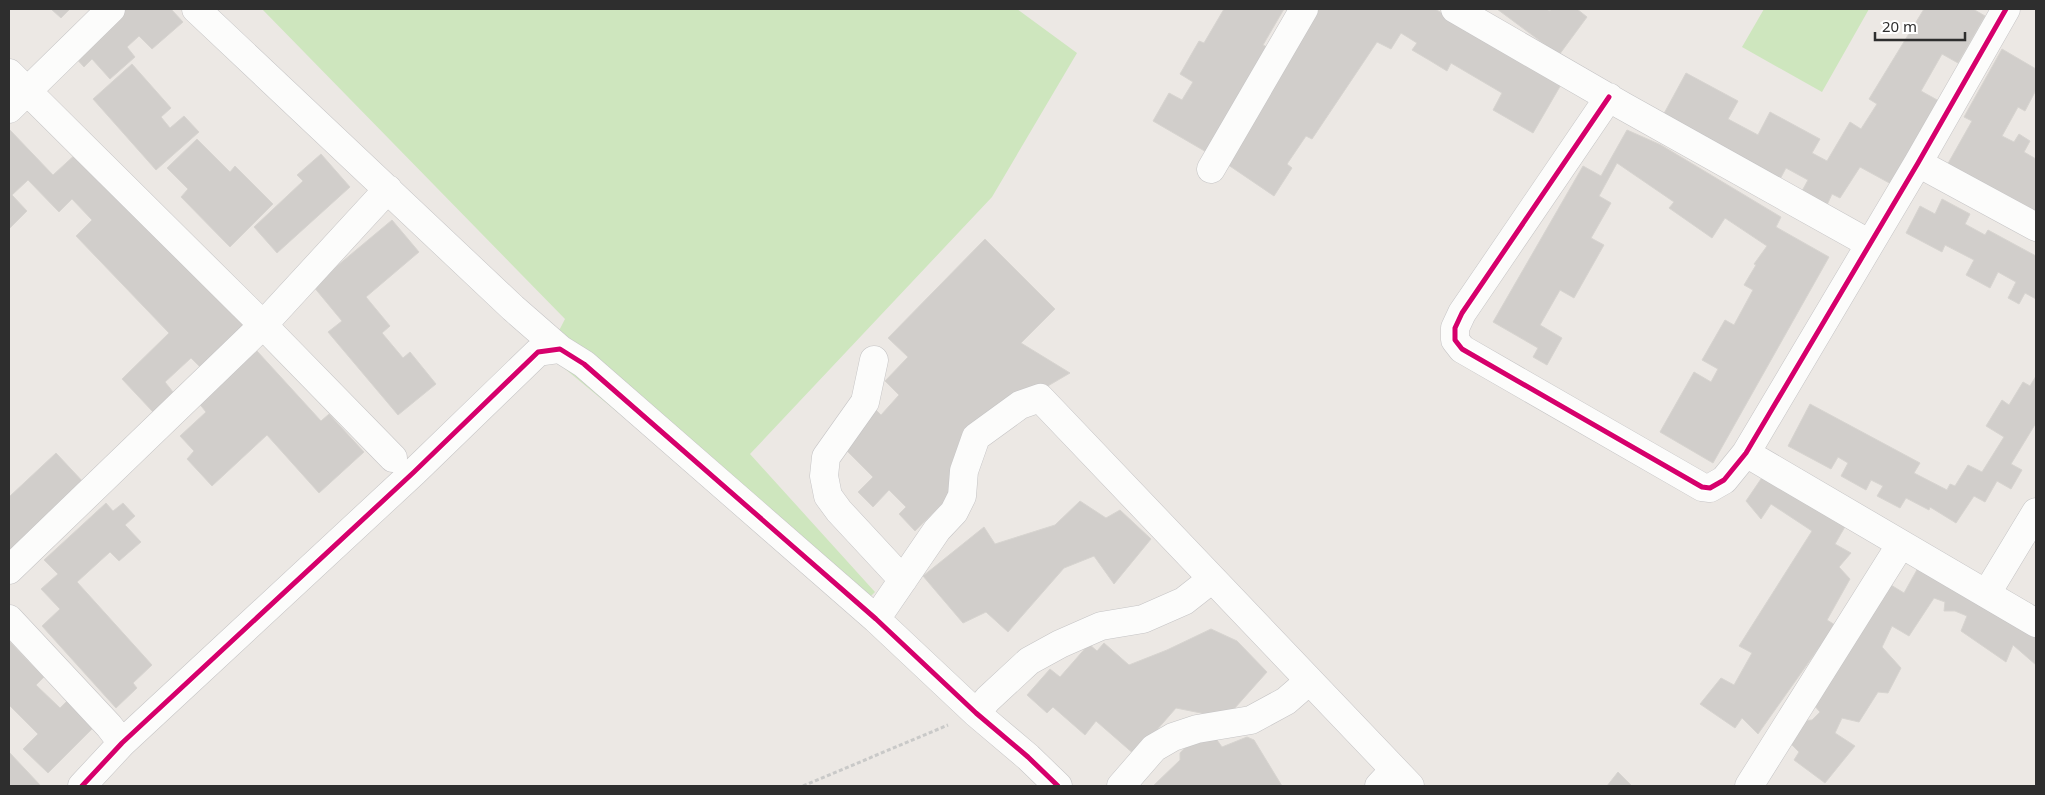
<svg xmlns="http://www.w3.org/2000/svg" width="2045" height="795" font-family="'Noto Sans',sans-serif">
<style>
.green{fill:#cee6be}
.building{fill:#d1cecb;stroke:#d7d4d0}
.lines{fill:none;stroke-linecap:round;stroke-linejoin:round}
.street-casing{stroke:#c5c4c5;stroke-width:29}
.path{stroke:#c9c9c8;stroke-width:3;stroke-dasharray:4 2.5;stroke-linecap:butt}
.street{stroke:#fcfcfb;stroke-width:28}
.cycleway-casing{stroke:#fff;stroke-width:8}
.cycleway{stroke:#d6006c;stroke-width:5}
</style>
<rect width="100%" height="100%" fill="#ece8e4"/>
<path class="green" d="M262,9h755l60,44 -85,144 -242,257 125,138 -18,18 -310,-256 18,-35z
M1764,9h105l-47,83 -80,-45z"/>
<path class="building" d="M51,9h19l-9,9z
M123,9h48l12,13 -31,27 -13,-13 -12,11 8,10 -25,22 -18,-20 -8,8 -11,-12z
M1224,9h60l-21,36 6,3 -61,105 -55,-32 16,-28 13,7 11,-18 -13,-8 19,-33 5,2z
M1319,9h116l127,74 -29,50 -40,-23 9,-17 -51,-30 -4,8 -18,-11 -17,-10 5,-7 -16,-10 -10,16 -14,-7 -65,97 -6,-3 -19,28 5,4 -18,28 -56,-38z
M1497,9h49l4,2 1,-2h26l10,8 -28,38z
M1924,9h49l12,7 -27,47 -16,-9 -21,37 18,10 -46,84 -33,-18 -20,31 -8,-4 -5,11 -25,-14 6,-11 -22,-12 -8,15 -117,-64 25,-46 52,28 -10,18 30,16 12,-23 50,27 -8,14 15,8 23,-39 11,7 16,-25 -8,-5z
M2002,49l34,20v21l-11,21 -7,-4 -16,29 12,6 5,-8 11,7 -6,11 12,7v59l-90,-51 26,-46 -8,-4z
M132,64l39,44 -10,9 9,11 14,-12 15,16 -43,38 -63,-71z
M9,129l44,46 25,-23 169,169 -47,46 -9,-9 -26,24 8,10 -20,20 -31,-33 47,-46 -93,-97 16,-16 -20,-21 -13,13 -31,-32 -16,15 15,16 -18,18z
M1627,130l34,15 120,72 -5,10 53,30 -116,206 -53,-31 34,-60 17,10 7,-13 -16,-9 23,-40 9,5 19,-35 -9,-5 12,-20 -2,-1 13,-18 -42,-28 -13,20 -43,-30 5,-6 -57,-39 -18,33 12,7 -20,35 13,7 -30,53 -14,-8 -20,35 22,13 -15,27 -14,-8 5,-9 -45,-26 90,-156 18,10z
M197,139l33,33 5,-6 38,38 -43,43 -49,-50 7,-8 -21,-21z
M321,154l29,33 -73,66 -23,-26 49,-46 -6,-6z
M1942,199l28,15 -5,10 20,11 3,-5 48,26v43l-11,-6 -6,11 -11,-6 8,-16 -18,-10 -8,16 -24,-13 8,-15 -29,-15 -3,7 -36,-19 14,-27 15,8z
M392,220l27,32 -53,45 24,29 -8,7 21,25 7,-6 26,32 -38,31 -70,-83 14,-11 -29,-35z
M985,239l70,70 -34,34 49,30 -99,58 -11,56 -45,44 -16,-17 7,-7 -17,-17 -16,17 -15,-15 15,-15 -36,-36 35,-35 9,9 18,-20 -14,-14 23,-24 -20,-19z
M257,351l64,70 8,-7 35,38 -45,41 -52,-58 -55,51 -25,-27 7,-8 -14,-15 26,-24 -8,-10z
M2036,376v47l-25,41 11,6 -11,19 -14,-8 -12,21 -11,-6 -18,27 -26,-16 -1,3 -23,-12 -6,10 -23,-12 6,-10 -12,-6 -5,10 -25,-14 7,-13 -10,-6 -7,12 -43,-23 22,-42 110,59 -6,10 33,17 3,-6 5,2 13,-21 14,7 22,-35 -18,-11 16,-26 7,5 14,-23 7,4z
M56,453l29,31 -76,70v-57z
M1763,476l83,49 -11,19 16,9 -12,14 11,12 -23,41 8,5 -77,109 -16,-16 -7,10 -35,-24 21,-26 13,7 18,-32 -13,-7 73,-115 -41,-27 -10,15 -15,-18z
M1080,501l26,17 14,-8 31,29 -37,45 -20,-28 -30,12 -56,64 -22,-20 -23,11 -40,-47 61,-49 11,17 60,-19z
M106,503l7,8 10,-8 12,13 -10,9 16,17 -22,19 -9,-9 -33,30 75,83 -19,18 4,5 -21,20 -74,-82 18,-17 -19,-20 17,-15 -14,-14z
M1918,568l118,67v30l-23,-20 -7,17 -45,-31 6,-15 -12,-5h-11l1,-9 -11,-4 -25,38 -17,-10 -10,21 19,21 -13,25 -10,-1 -19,30 -17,-4 -7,15 20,13 -30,37 -31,-23 5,-8 -11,-11 10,-20 14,-1 8,-8 -8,-9 74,-121 18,11z
M1211,629l26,12 30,31 -41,46 -50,-10 -41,47 -39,-34 -11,14 -32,-28 -6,6 -20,-18 23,-26 10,8 29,-33 8,7 7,-8 25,22 38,-15z
M9,641l35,36 -8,8 24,23 7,-7 26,27 -45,45 -25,-24 15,-15 -28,-28 -1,1z
M1212,733l10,14 25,-10 7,3 28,46h-129l27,-26v-7l17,-18z
M9,752l32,34h-32z
M1618,772l14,14h-25z"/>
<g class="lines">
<defs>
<path id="street" d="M196,9l317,299 47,41
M1455,9l168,97 247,138
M9,73l254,252 130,133
M1609,97l-147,216 -7,15v12l7,9 240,138 8,1 14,-8 22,-27 172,-290 88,-154
M9,109l102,-100
M1918,163l118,64
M1211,169l93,-160
M874,360l-9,42 -39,55 -2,19 4,20 11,15 64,69
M1746,453l290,170
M9,570l254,-245 125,-136
M1987,593l49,-81
M9,619l100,107 13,17
M876,619l61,-89 17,-18 8,-16 2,-25 12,-34 44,-32 20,-7 370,388
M976,713l12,-14 41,-38 31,-17 41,-18 42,-7 41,-18 28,-22
M82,786l40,-43 292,-271 124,-120 22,-3 24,15 292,255 100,94 52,44 30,29
M1121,786l33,-38 19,-11 24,-8 54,-9 35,-19 23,-20
M1379,786l15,-16
M1749,786l152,-242"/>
</defs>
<use href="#street" class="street-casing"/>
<path class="path" d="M803,786l145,-61"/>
<use href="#street" class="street"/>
<defs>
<path id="cycleway" d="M1609,97l-147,216 -7,15v12l7,9 240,138 8,1 14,-8 22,-27 172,-290 88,-154
M82,786l40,-43 292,-271 124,-120 22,-3 24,15 292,255 100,94 52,44 30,29"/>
</defs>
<use href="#cycleway" class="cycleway-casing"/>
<use href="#cycleway" class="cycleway"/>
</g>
<rect width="2045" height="795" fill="none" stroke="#2e2e2e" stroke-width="20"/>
<path d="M1875 32v8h90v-8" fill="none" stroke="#2e2e2e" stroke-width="2.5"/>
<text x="1882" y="32" font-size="15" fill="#2e2e2e" stroke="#ffffff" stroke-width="4" paint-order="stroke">20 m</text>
</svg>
